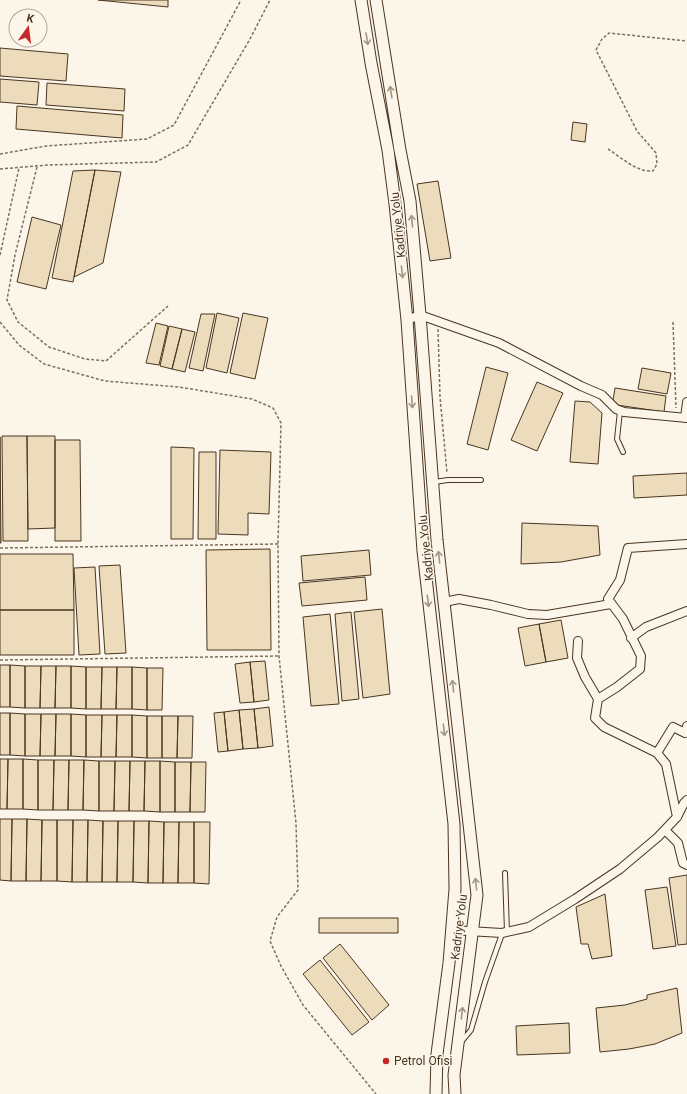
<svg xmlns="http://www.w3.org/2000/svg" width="687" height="1094" font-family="Roboto,sans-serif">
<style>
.building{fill:#ecdcbc;stroke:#4a3520}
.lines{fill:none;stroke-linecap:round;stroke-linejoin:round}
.lane-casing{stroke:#4a3520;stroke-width:6}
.street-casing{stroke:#4a3520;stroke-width:10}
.secondary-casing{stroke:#4a3520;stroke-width:13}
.path{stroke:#7f6f5c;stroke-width:1.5;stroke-dasharray:3 2;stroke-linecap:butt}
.lane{stroke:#fbf6e9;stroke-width:4}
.street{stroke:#fbf6e9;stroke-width:8}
.secondary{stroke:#fbf6e9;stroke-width:11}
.oneway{stroke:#a29684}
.poi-dot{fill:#c62828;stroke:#fbf6e9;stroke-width:1.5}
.labels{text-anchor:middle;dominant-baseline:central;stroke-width:3;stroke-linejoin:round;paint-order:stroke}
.street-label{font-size:12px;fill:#4a3520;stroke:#fbf6e9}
.poi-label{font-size:12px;fill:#4a3520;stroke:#fbf6e9;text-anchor:start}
</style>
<rect width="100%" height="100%" fill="#fbf6e9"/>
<path class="building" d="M98,0h70v7z
M0,48l68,6 -2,27 -66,-5z
M0,79l39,3 -2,23 -37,-3z
M47,83l78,6 -1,22 -78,-6z
M17,106l106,9 -1,23 -106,-9z
M573,122l14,2 -2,18 -14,-2z
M95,170l26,2 -18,91 -29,14z
M95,170l-22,112 -21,-4 21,-107z
M438,181l13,77 -21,3 -13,-77z
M32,217l29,8 -15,64 -29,-7z
M217,313l22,5 -12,55 -21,-5z
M243,313l25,5 -13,61 -25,-6z
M201,314h14l-12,57 -14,-3z
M156,323l12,3 -9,39 -13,-2z
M169,326l13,3 -10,40 -12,-3z
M182,329l13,3 -10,40 -13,-3z
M486,367l22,6 -20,77 -21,-6z
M642,368l29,5 -4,21 -29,-5z
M537,382l26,11 -26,58 -26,-11z
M615,388l51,8 -2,16 -47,-7 -4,-5z
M575,401l15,1 12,11 -4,51 -28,-2z
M2,436h25l1,105h-25z
M27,436h28v92l-27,1z
M0,437l1,106h-1z
M55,440h25l1,101h-26z
M171,447l23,1 -1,91h-22z
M220,450l51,2 -2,62 -21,-1v22l-30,-1z
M199,452h17v87h-18z
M687,473v22l-53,3 -1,-22z
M522,523l76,3 2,29 -39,7 -40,2z
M270,549l1,101h-64l-1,-100z
M369,550l2,25 -68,6 -2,-25z
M0,554h73l1,56h-74z
M120,565l6,88 -21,1 -6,-88z
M95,567l5,87 -21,1 -5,-87z
M365,577l2,23 -65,6 -3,-23z
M382,609l8,85 -27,4 -9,-86z
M0,610h74v45h-74z
M351,612l8,87 -17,2 -7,-87z
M330,614l9,90 -28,2 -8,-89z
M561,620l7,38 -22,4 -7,-38z
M539,624l7,38 -21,4 -7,-38z
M265,661l4,39 -15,2 -4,-40z
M250,662l4,40 -14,1 -5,-39z
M0,665h10v42h-10z
M10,665l15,1v42l-15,-1z
M25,666h16l-1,42h-15z
M41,666h15l-1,42h-15z
M56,666h15v42h-16z
M71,666l15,1v42l-15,-1z
M86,667h16l-1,42h-15z
M102,667h15l-1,42h-15z
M117,667h15v42h-16z
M132,667l15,1v42l-15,-1z
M147,668h16l-1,42h-15z
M269,707l4,39 -15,2 -4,-39z
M254,709l4,39 -15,1 -4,-39z
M239,710l4,39 -15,2 -4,-39z
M224,712l4,39 -10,1 -4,-39z
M0,713h10v42h-10z
M10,713l15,1v42l-15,-1z
M25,714h16l-1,42h-15z
M41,714h15l-1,42h-15z
M56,714h15v42h-16z
M71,714l15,1v42l-15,-1z
M86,715h16l-1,42h-15z
M102,715h15l-1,42h-15z
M117,715h15v42h-16z
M132,715l15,1v42l-15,-1z
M147,716h15v42h-15z
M162,716h16l-1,42h-15z
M178,716h15l-1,42h-15z
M0,759h8l-1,50h-7z
M8,759h15v50h-16z
M23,759l15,1v50l-15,-1z
M38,760h16l-1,50h-15z
M54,760h15l-1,50h-15z
M69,760h15l-1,50h-15z
M84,760l15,1v50l-16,-1z
M99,761h16l-1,50h-15z
M115,761h15l-1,50h-15z
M130,761h15l-1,50h-15z
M145,761h15v51l-16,-1z
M160,761l15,1v50h-15z
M175,762h16l-1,50h-15z
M191,762h15l-1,50h-15z
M0,819h12l-1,62 -11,-1z
M12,819h15l-1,62h-15z
M27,819l15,1 -1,61h-15z
M42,820h15v61h-16z
M57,820h16l-1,62 -15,-1z
M73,820h15l-1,62h-15z
M88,820l15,1 -1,61h-15z
M103,821h15l-1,61h-15z
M118,821h16l-1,61h-16z
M134,821h15l-1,62 -15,-1z
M149,821l15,1 -1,61h-15z
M164,822h15l-1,61h-15z
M179,822h15v61h-16z
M194,822h16l-1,62 -15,-1z
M687,875v69l-9,1 -9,-67z
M667,887l9,59 -23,3 -8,-59z
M605,894l7,62 -20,3 -4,-15h-7l-5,-37z
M319,918h79v15h-79z
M340,944l49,61 -17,15 -49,-62z
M320,960l49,62 -17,13 -49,-61z
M677,988l5,45 -27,11 -26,5 -29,3 -4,-44 29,-3 22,-6v-4z
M569,1023l1,30 -53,2 -1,-29z"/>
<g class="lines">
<defs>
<path id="lane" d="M620,411l-3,28 6,13
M434,482l14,-2h33
M505,873l2,59
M461,1042l10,-12 14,-48 17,-48"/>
<path id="street" d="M407,320l13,-5 79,28 82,43 21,9 14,14 8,3 63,6
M685,418l2,-16
M444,602l15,-3 32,6 37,9 19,1 64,-11
M631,638l15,-11 41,-16
M578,641l-1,17 8,19 13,22 -3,19 9,9 53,26 9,11 11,53
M598,699l19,-12 23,-18 1,-13 -18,-37 -15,-20 12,-19 8,-32 59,-4
M657,753l16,-26 12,6 2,-7
M665,830l13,13 5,20 4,2
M451,930l51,3 27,-6 46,-28 45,-30 38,-32 19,-20 7,-14 3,-3"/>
<path id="secondary" d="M361,0l10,63 17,87 7,54 12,116 16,231 31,273 1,65 -6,74 -12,91 -1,40
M376,0l24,150 10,51 10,114 17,225 40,355 -23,180 1,19"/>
</defs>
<use href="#lane" class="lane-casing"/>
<use href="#street" class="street-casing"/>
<use href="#secondary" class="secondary-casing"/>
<path class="path" d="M608,149c14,9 28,23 45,22l4,-7 -1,-11 -19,-22 -41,-81 6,-11 7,-6 78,8
M0,154l46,-8 101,-7 27,-14 67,-125
M37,167l-22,88 -8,45 11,22 31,25 36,12 21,2 62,-55
M0,169l48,-4 108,-3 32,-17 62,-106 20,-39
M0,255l19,-87
M0,322l19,23 25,19 61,17 74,6 73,12 21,9 8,15 -3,121 1,112 17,167 2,67 -21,27 -7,24 11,25 22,39 73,89
M673,322l3,86
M438,329l2,68 7,76
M0,548l278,-4
M0,660l279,-4"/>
<use href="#lane" class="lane"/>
<use href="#street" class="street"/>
<use href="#secondary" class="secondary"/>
</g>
<defs><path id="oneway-shaft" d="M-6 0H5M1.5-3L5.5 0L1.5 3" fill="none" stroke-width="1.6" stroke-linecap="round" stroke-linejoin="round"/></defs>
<g class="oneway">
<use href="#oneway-shaft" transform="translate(367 39) rotate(81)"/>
<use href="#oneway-shaft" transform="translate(391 92) rotate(-99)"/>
<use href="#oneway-shaft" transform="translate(412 221) rotate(-95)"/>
<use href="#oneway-shaft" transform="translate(402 272) rotate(84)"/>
<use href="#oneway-shaft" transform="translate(412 402) rotate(86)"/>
<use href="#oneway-shaft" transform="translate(439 557) rotate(-96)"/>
<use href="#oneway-shaft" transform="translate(428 601) rotate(83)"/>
<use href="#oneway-shaft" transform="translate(453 686) rotate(-96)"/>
<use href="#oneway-shaft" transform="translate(444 730) rotate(83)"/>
<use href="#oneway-shaft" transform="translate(476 884) rotate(-96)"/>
<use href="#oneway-shaft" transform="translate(462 1013) rotate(-83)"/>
</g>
<circle class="poi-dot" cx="386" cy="1061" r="4"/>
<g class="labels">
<g class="street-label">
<text transform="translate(398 225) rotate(-96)">Kadriye Yolu</text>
<text transform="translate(426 548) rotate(-96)">Kadriye Yolu</text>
<text transform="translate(459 927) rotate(-83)">Kadriye Yolu</text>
</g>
<g class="poi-label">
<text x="394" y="1061">Petrol Ofisi</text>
</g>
</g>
<g transform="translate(28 28) rotate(14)"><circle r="19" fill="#fbf6e9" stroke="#b4a999"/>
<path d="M0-3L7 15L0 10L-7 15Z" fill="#c62828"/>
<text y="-6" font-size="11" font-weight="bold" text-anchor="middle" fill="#4a3520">K</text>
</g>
</svg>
